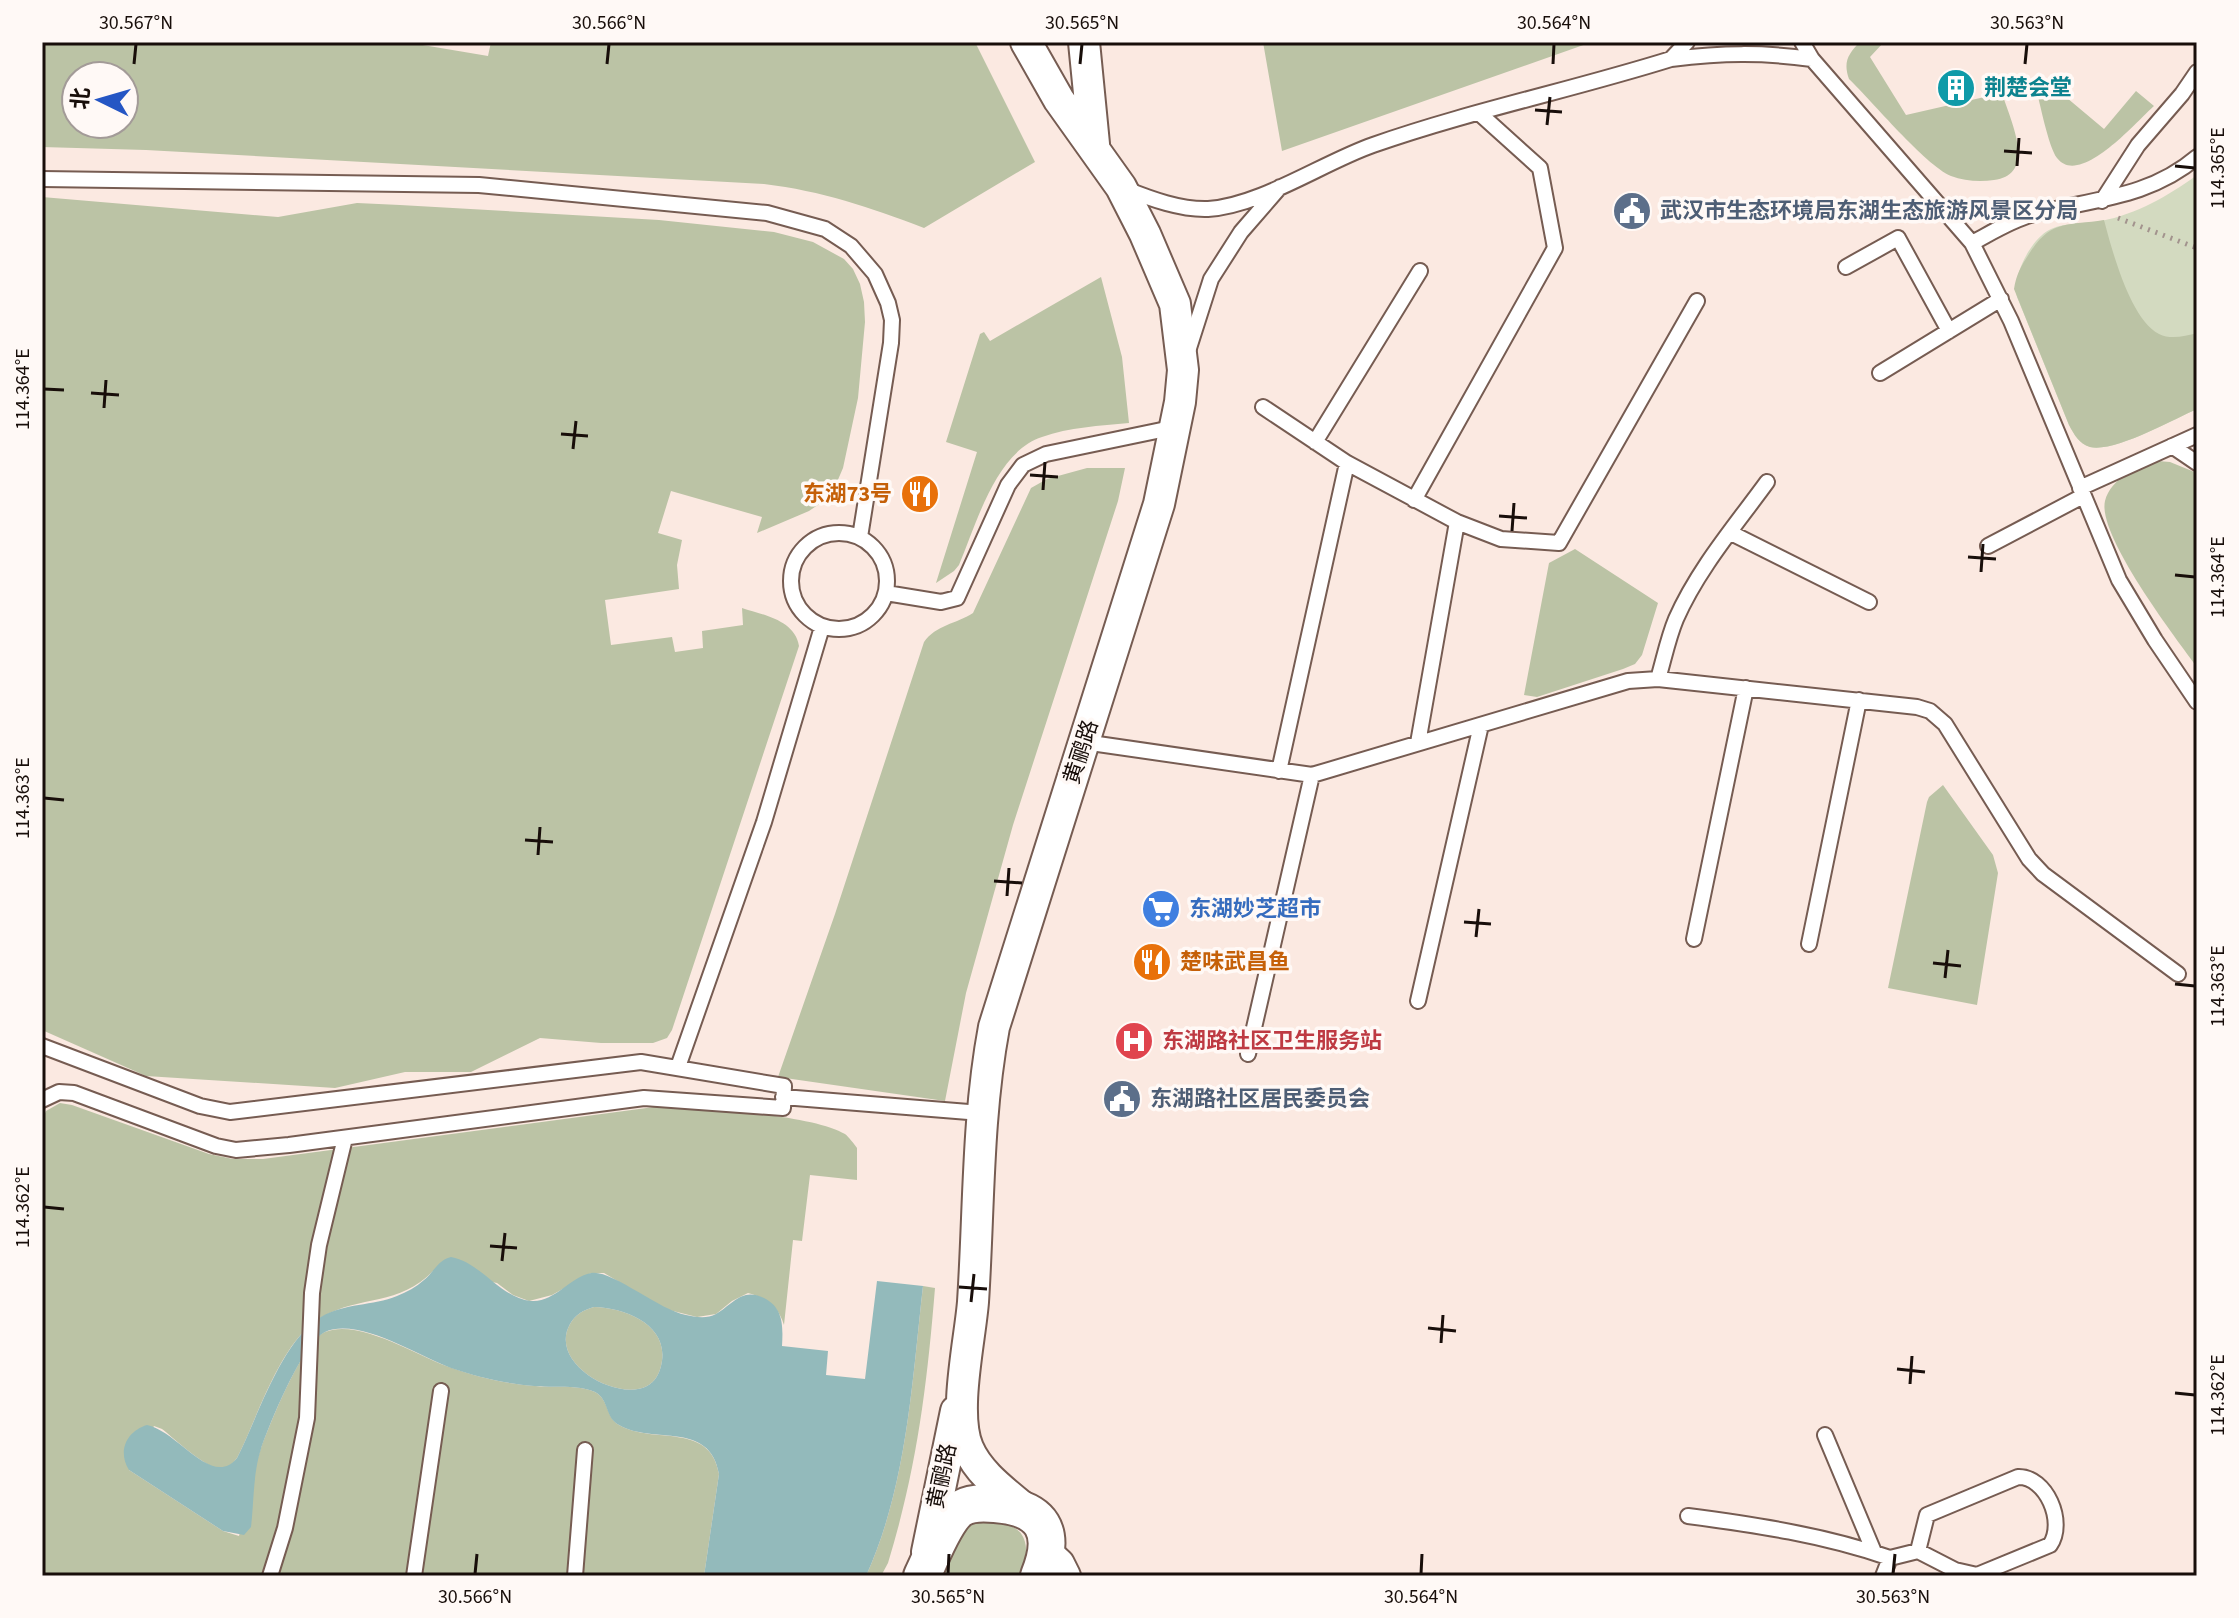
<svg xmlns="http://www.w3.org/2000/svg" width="2239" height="1618" font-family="'Source Sans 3','Noto Sans SC',sans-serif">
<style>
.green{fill:#d3dac0}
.forest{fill:#bbc3a5;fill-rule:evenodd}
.water{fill:#93babb;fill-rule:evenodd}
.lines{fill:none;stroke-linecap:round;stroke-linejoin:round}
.service-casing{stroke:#765c52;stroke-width:18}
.minor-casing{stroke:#765c52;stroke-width:34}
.tertiary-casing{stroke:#765c52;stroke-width:40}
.path{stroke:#a2938d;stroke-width:5;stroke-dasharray:2 6;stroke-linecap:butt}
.service{stroke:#fff;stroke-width:14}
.minor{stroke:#fff;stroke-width:30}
.tertiary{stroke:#fff;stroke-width:36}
.ticks{fill:none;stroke:#180e0a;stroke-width:3}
.labels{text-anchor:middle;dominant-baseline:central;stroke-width:7;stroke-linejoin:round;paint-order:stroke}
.culture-label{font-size:22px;font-weight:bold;fill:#0d838f;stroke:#fff9f6;text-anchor:start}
.service-label{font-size:22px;font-weight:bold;fill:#4e5e75;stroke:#fff9f6;text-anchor:start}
.food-label{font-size:22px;font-weight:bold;fill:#c56008;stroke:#fff9f6;text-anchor:end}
.street-label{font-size:22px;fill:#180e0a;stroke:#fff9f6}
.shop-label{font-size:22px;font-weight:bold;fill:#366cbe;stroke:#fff9f6;text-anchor:start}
.health-label{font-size:22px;font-weight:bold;fill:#be3a42;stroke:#fff9f6;text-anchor:start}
.neatline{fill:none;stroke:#180e0a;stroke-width:3}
.ticks-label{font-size:20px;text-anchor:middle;fill:#180e0a}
</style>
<rect width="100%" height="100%" fill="#fbe9e1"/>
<path class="green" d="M2197,175v234c-23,10 -83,44 -107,38 -11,-3 -16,-13 -21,-22l-52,-128c-6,-20 15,-60 34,-68 15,-7 35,-5 50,-8 36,-7 67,-25 96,-46z"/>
<path class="forest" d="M42,42h363l83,14 3,-14h484l60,120 -111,66c-55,-21 -102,-37 -160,-44l-618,-34 -104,-3zM124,76v48h-48v-48z
M1263,42h329l-310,109z
M1860,42h24l-14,15 36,58 96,-22c8,27 36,81 -8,87 -14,2 -30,1 -43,-4 -27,-12 -78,-74 -102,-97 -6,-17 -1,-25 11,-37z
M2048,82l56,47 32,-38 18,15c-17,15 -74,82 -97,52 -9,-12 -17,-56 -22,-73z
M42,197l236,20 79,-14 43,2 259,15 115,12 39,10 31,17 9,10 7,15 4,18 1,20 -7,76 -15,70 -12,28 -22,15 -52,22 5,-16 -91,-26 -13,42 24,7 -5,25 2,24 -74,11 6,45 61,-8 3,15 28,-4 -1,-17 41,-6 -1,-17c21,7 53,12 57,38l-127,384 -5,8 -14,5h-52l-61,-5 -69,34h-66l-70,16 -189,-12 -104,-46z
M2104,220c8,30 26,99 55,114 12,6 26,2 38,-1v76c-23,10 -83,44 -107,38 -11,-3 -16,-13 -21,-22l-55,-136c2,-14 7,-23 15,-35 22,-35 38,-28 75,-34z
M1101,277l21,80 7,66c-29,3 -60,4 -87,14 -46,15 -65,85 -83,128l-5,6 -18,12 41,-131 -31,-10 34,-108 4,-2 6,9z
M2158,461l12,1 27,11 -3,134h3v60c-22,-30 -100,-132 -92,-166 6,-23 32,-34 53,-40z
M1087,468h38l-7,33 -105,324 -47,168 -21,108 -167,-24 57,-163 89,-272c12,-17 32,-18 49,-29l58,-125 16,-9z
M1575,549l83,54 -16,52 -7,9 -12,5 -86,28 -13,-2 25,-132z
M1943,785l50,70 5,18 -21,132 -89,-17 39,-186 2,-5z
M60,1103l12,2 137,49 24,5h30l391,-52c40,0 158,7 191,27 4,3 9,10 12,14v32l-47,-5 -8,66 -9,-1 -9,85c-6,-19 -17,-27 -36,-32l-16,8 -16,13 -19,3 -32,-8 -61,-36h-13l-39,22 -23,6 -16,-6 -16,-12 -64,-12c-33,35 -73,24 -111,46 -41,22 -64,100 -85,141 -4,5 -8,10 -15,11 -16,0 -47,-30 -60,-40l-8,-3 -25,44 94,61 16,5c8,-28 13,-62 22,-88 9,-24 42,-107 64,-116 35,-14 93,25 127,36 25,9 55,16 83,18 19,2 42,-2 60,6 14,7 11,26 24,33 34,20 91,-4 100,49l-15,102h-662v-456l4,-9z
M923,1286l12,2c-8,98 -18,180 -47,275l-7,13h-15c41,-90 46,-194 57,-290z
M594,1307c33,1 77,19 67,59 -2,8 -6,16 -14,20 -30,16 -99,-23 -77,-62 5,-9 13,-14 24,-17z
M967,1520c45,3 67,2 57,56h-89z"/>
<path class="water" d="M451,1257c30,5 49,41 80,44 23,2 39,-24 60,-28 20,-4 68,37 95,42 9,2 21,4 30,-1 17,-10 26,-27 48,-16 20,10 19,29 18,48l46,5 -2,24 39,4 12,-98 46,5c-11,96 -16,200 -57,290h-162l15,-102c-9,-54 -66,-29 -100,-49 -14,-7 -10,-26 -24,-33 -18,-8 -42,-4 -61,-6 -27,-2 -57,-9 -83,-18 -33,-12 -92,-51 -126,-36 -22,10 -56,93 -64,117 -8,24 -7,53 -10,78l-7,8 -21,-4 -94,-61c-12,-19 -2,-39 18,-45 31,6 65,64 90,33 21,-41 44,-117 84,-141 23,-14 52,-11 76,-21 10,-4 19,-9 27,-16 10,-8 14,-20 27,-23zM594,1307c33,1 77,19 67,59 -2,8 -6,16 -14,20 -30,16 -99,-23 -77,-62 5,-9 13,-14 24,-17z"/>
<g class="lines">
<defs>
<path id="service" d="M1802,42l10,17 160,184 39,78 108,259 36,60 42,62
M1671,59c52,-6 89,-7 141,0
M42,179l437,6 288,28 58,16 26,17 24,28 13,29 4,17 -1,23 -31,194
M1126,189c25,10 55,21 82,20 52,-3 116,-47 165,-64 97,-34 199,-55 298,-86l16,-17
M2102,201l36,-56 44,-51 15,-22
M1972,243c19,-10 41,-24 62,-29 58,-15 115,-16 163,-57
M1846,267l52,-29 51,93
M1189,348l22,-69 30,-47 39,-45
M1880,373l121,-74
M1263,407l84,56 110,59 44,17 58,4 138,-242
M1315,442l105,-171
M2172,446l25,17
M2080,488l117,-53
M1414,500l141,-252 -15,-80 -61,-55
M791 581a48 48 0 1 1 96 0a48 48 0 1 1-96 0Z
M1731,533l138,69
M1988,546l95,-50
M886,593l55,9 16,-4 51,-113 15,-20 23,-11 130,-27
M1658,679c6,-20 10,-41 18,-60 22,-50 59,-93 91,-137
M1084,742l228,33 316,-94 30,-2 259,28 13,4 15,13 84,135 14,15 135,100
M1418,743l39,-221
M1279,771l68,-308
M1694,939l52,-251
M1809,944l50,-244
M1418,1001l63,-276
M42,1046l158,60 30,6 411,-50 143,24 -1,22 -139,-10 -355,47 -53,5 -20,-4 -142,-53 -15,-1 -17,8
M1248,1054l64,-279
M678,1067l86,-245 58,-195
M783,1097l198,16
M1825,1435l49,117
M1688,1516c68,9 136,19 202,42l-7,18
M1890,1558l28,-7 37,19 22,5 73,-30c16,-23 -4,-69 -32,-68l-91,38 -9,36
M270,1576l15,-48 22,-110 5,-125 7,-48 26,-107
M414,1576l27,-185
M575,1576l10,-126"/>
<path id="minor" d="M1026,42l33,58 62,87 24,47 30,70 8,66 -3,32 -21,102 -165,523c-17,91 -15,183 -21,275 -3,38 -20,111 -5,146 11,26 37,44 58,62
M1084,42l10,102
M927,1552l29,-141
M1046,1552l13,12 6,12"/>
<path id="tertiary" d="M922,1576c9,-18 22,-54 37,-66 10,-8 24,-7 36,-6 48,4 62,27 44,72"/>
</defs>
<use href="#service" class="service-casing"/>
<use href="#minor" class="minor-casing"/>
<use href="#tertiary" class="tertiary-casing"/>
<path class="path" d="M2118,218l79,30"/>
<use href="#service" class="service"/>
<use href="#minor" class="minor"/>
<use href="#tertiary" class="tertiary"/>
</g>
<path class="ticks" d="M134,64l2,-20M607,64l2,-20M1080,64l2,-20M1553,64l1,-20M2025,64l2,-20M1535,110l27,2M1547,125l3,-28M2004,151l28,2M2017,166l2,-28M2175,166l20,2M44,389l20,1M91,393l28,2M104,408l2,-28M561,434l27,2M573,449l3,-28M1030,475l28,2M1043,490l2,-28M1499,516l28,2M1512,531l2,-28M1968,557l28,2M1981,572l2,-28M2175,575l20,2M44,798l20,2M525,840l28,2M538,855l2,-28M994,881l28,2M1007,896l2,-28M1464,922l27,2M1476,937l3,-28M1933,963l28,3M1945,978l3,-28M2175,984l20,2M44,1207l20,2M490,1246l27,2M502,1261l3,-28M959,1287l28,2M971,1302l3,-28M1428,1328l28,3M1441,1343l2,-28M1897,1369l28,3M1910,1384l2,-28M2175,1393l20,2M475,1574l2,-20M948,1574l1,-20M1421,1574l1,-20M1893,1574l2,-20"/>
<defs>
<symbol id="building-disc" viewBox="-11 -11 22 22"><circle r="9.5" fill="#0f9aa8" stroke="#fff9f6"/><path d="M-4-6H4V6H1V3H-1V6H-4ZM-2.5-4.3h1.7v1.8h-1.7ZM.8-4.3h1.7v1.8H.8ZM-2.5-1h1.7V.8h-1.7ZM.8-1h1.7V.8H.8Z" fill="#fff"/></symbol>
<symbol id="civic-disc" viewBox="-11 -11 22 22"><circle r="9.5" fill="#5c6f8a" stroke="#fff9f6"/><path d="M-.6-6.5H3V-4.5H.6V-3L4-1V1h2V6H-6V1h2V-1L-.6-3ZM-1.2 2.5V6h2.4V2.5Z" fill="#fff"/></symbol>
<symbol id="restaurant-disc" viewBox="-11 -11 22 22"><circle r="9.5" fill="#e8710a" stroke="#fff9f6"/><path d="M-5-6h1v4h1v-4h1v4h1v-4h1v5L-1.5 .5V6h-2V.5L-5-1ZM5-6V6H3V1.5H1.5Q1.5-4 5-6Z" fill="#fff"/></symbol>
<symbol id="supermarket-disc" viewBox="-11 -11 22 22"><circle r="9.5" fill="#3f7fe0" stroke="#fff9f6"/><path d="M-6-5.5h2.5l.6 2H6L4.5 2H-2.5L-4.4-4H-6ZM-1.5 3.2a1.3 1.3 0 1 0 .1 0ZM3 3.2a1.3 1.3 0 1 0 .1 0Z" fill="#fff"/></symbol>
<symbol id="hospital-disc" viewBox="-11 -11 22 22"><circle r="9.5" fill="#e0444e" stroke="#fff9f6"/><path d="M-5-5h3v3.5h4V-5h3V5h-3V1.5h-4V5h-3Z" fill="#fff"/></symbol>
</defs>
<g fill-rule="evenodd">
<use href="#building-disc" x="1934" y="66" width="44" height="44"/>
<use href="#civic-disc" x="1610" y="189" width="44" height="44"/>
<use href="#restaurant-disc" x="898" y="472" width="44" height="44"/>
<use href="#supermarket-disc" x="1139" y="887" width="44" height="44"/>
<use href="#restaurant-disc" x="1130" y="940" width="44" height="44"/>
<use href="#hospital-disc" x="1112" y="1019" width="44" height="44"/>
<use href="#civic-disc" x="1100" y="1077" width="44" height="44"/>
</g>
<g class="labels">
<g class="culture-label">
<text x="1984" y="88">荆楚会堂</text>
</g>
<g class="service-label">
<text x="1660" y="211">武汉市生态环境局东湖生态旅游风景区分局</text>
<text x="1150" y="1099">东湖路社区居民委员会</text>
</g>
<g class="food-label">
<text x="892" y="494">东湖73号</text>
<text x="1180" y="962" text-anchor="start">楚味武昌鱼</text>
</g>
<g class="street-label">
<text transform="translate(1081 752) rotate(-72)">黄鹂路</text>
<text transform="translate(942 1476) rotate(-78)">黄鹂路</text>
</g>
<g class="shop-label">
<text x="1189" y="909">东湖妙芝超市</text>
</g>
<g class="health-label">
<text x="1162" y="1041">东湖路社区卫生服务站</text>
</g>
</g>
<rect width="2239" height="1618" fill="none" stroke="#fff9f6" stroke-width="88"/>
<g transform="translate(100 100) rotate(275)"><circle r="38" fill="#fff9f6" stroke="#a39b98" stroke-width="2"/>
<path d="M0-6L14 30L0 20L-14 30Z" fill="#2556c4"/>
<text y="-12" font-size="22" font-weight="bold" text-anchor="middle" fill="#180e0a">北</text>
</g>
<rect x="44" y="44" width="2151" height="1530" class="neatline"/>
<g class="ticks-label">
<text x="136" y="29">30.567°N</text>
<text x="609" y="29">30.566°N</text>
<text x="1082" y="29">30.565°N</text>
<text x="1554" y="29">30.564°N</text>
<text x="2027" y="29">30.563°N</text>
<text transform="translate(2217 168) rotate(-90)" y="7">114.365°E</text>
<text transform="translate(22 389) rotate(-90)" y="7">114.364°E</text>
<text transform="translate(2217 577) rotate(-90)" y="7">114.364°E</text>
<text transform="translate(22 798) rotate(-90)" y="7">114.363°E</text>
<text transform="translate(2217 986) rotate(-90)" y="7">114.363°E</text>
<text transform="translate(22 1207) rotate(-90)" y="7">114.362°E</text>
<text transform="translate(2217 1395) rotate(-90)" y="7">114.362°E</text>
<text x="475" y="1603">30.566°N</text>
<text x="948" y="1603">30.565°N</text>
<text x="1421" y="1603">30.564°N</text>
<text x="1893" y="1603">30.563°N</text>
</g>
</svg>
